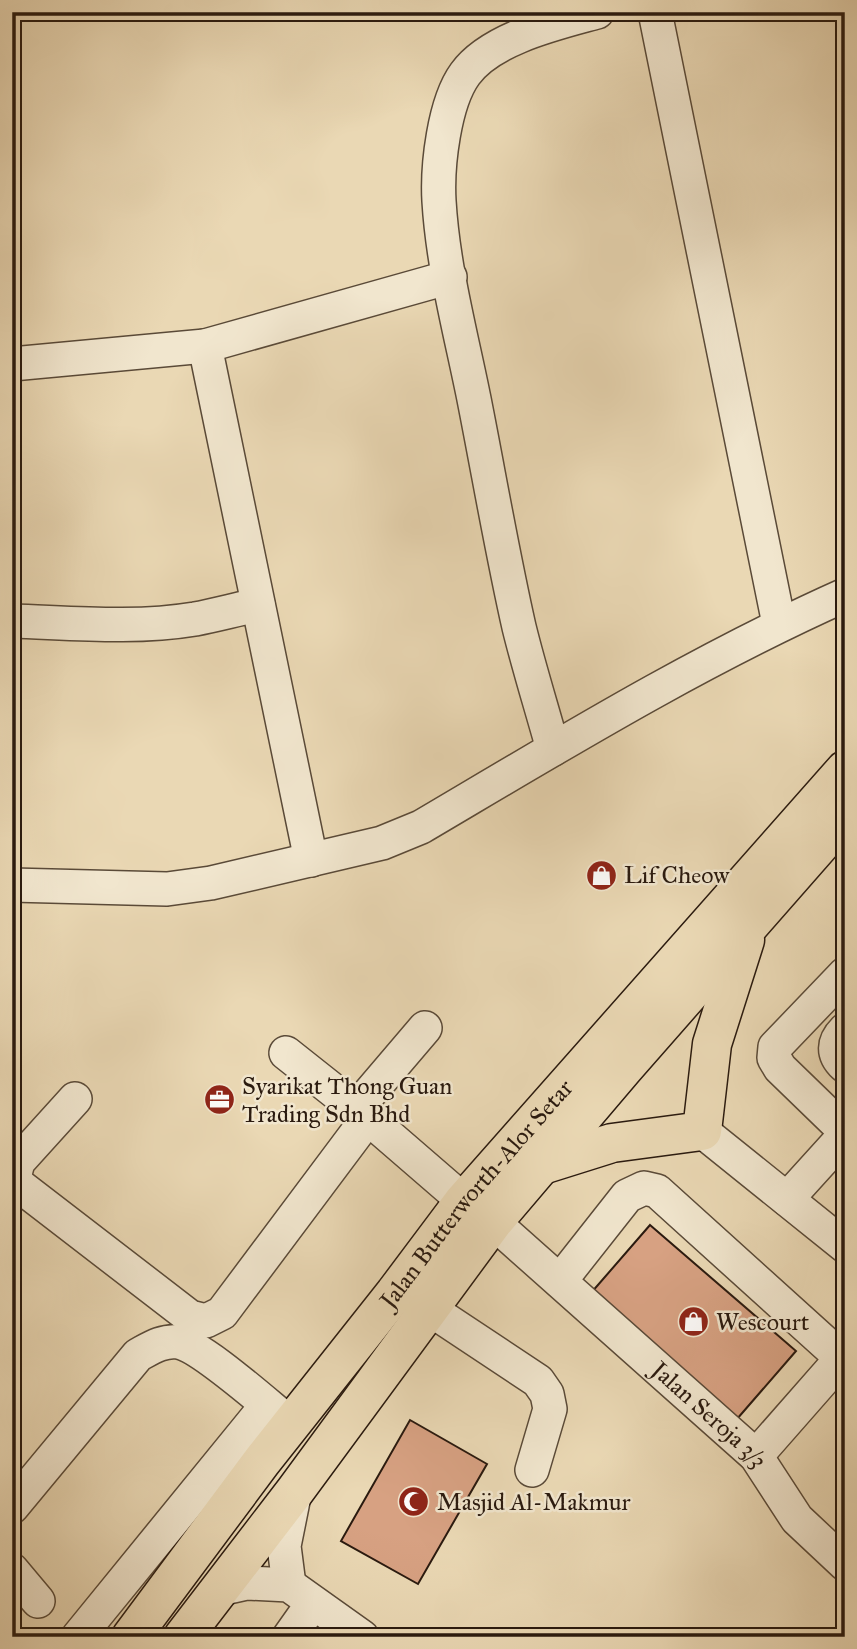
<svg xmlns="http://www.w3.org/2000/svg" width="857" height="1649" font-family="'IM FELL Great Primer',serif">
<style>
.building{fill:#d7a182;stroke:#2a1a0f;stroke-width:2}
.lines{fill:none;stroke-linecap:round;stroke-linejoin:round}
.minor-casing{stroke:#5a4a38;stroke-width:36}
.major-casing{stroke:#2a1a0f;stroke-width:41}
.minor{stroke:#f1e6ce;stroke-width:33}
.major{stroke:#ead8b4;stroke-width:38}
.labels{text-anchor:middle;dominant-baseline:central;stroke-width:5;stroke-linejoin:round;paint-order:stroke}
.poi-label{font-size:24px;fill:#2a1a0f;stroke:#f1e6ce;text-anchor:start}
.street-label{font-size:24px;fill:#2a1a0f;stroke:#f1e6ce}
</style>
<rect width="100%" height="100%" fill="#ead8b4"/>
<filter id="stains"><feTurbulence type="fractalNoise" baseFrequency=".00286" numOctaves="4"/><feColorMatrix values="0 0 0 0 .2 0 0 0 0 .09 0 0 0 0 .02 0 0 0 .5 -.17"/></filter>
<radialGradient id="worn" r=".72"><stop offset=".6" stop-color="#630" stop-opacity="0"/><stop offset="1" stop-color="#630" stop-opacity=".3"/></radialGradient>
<path class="building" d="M650,1225l146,126 -59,68 -146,-126z
M410,1420l77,44 -69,120 -77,-43z"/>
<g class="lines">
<defs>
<g id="minor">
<path d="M655,12l124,612"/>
<path d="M205,346l106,514"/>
<path d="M12,364l193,-18 245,-69"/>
<path d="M12,621c61,2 123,8 183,-2 21,-4 43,-10 63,-14"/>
<path d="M553,749c-11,-40 -24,-81 -34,-122 -17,-75 -30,-152 -45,-228 -13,-65 -31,-131 -35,-198 -2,-35 5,-98 26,-127 26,-36 92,-51 132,-62"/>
<path d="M12,885l155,4 44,-6 171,-40 39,-16c139,-82 276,-166 424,-232"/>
<path d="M845,974l-70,73 -1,11 6,10 65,63"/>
<path d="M845,1030c-12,12 -13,24 0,36"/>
<path d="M286,1053l82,65 96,83"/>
<path d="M75,1099l-57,63 -3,12 1,9 174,134 16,4 16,-8 146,-195"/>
<path d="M356,1109l69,-81"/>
<path d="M702,1131l143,115"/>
<path d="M787,1199l58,-64"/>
<path id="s1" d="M493,1222l263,234 41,63 48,45"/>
<path d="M560,1281l67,-85 17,-8 13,3 188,170"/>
<path d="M428,1308l110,73 9,13 3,15 -18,61"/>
<path d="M756,1456l86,-98"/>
<path d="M12,1507l126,-152c13,-7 25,-15 40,-13 24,4 91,65 114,83"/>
<path d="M12,1570l26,31"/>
<path d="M289,1585l-5,-39 11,-55"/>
<path d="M220,1589l27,-6 42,2 73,52"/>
<path d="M78,1637l189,-232"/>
<path d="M289,1637l24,-34"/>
</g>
<g id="major">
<path d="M542,1165l70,-22 90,-12 10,-87 33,-104"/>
<path id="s2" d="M131,1637l131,-176 133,-168 69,-92 381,-431"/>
<path d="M183,1637l112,-146 198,-269 131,-154 221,-252"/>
</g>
</defs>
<use href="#minor" class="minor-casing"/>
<use href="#major" class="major-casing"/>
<use href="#minor" class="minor"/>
<use href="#major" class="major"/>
</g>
<defs>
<symbol id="shop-disc" viewBox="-11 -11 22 22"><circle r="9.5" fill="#8f2418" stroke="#f1e6ce"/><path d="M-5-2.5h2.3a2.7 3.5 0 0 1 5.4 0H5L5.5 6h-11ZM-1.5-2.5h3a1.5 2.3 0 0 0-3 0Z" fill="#fff"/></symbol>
<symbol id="office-disc" viewBox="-11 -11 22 22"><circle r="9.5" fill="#8f2418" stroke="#f1e6ce"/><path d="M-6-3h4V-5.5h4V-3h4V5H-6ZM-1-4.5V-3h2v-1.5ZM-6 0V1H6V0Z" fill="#fff"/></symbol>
<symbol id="mosque-disc" viewBox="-11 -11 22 22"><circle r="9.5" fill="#8f2418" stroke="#f1e6ce"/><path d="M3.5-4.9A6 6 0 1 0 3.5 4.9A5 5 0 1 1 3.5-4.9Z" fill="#fff"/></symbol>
</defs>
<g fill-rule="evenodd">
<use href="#shop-disc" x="584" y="858" width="35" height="35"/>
<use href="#office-disc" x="202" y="1082" width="35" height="35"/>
<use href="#shop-disc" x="676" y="1304" width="35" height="35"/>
<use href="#mosque-disc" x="396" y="1484" width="35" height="35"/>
</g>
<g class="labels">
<g class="poi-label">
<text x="624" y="875">Lif Cheow</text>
<text x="242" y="1086">Syarikat Thong Guan<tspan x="242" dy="28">Trading Sdn Bhd</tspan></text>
<text x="716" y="1322">Wescourt</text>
<text x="437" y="1502">Masjid Al-Makmur</text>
</g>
<g class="street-label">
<text stroke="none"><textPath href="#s2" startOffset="562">Jalan Butterworth-Alor Setar</textPath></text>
<text stroke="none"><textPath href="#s1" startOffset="290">Jalan Seroja 3/3</textPath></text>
</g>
</g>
<rect width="857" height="1649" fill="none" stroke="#ead8b4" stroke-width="42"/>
<rect x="14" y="14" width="829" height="1621" fill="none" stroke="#2a1a0f" stroke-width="3.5"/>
<rect x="21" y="21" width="815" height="1607" fill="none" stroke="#2a1a0f" stroke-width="2"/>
<rect width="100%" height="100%" filter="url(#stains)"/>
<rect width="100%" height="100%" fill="url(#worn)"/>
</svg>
